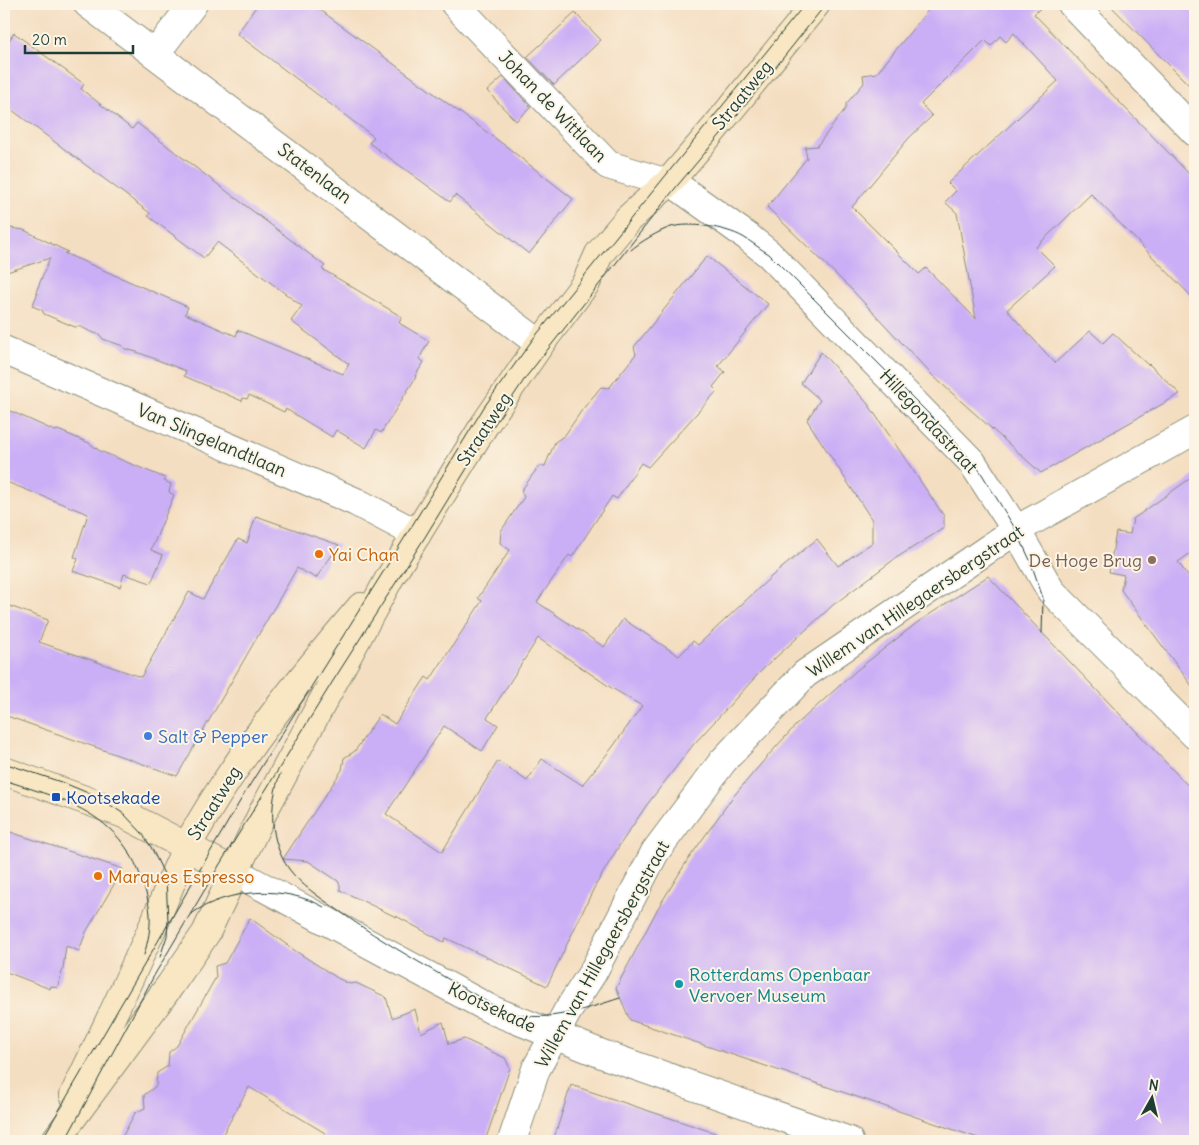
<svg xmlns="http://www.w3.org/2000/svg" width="1199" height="1145" font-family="Delius,sans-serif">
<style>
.building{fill:#cbaff6;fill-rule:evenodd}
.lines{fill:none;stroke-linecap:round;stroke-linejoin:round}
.street-casing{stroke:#8a8e7a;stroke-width:30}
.secondary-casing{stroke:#8a8e7a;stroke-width:30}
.street{stroke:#fff;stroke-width:28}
.secondary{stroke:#f9e7c3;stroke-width:28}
.tram{stroke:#1f3d34;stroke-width:1}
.food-dot{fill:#e8710a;stroke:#fcf5e5;stroke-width:2}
.education-dot{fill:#8d6e63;stroke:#fcf5e5;stroke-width:2}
.shop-dot{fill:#3f7fe0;stroke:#fcf5e5;stroke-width:2}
.transit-dot{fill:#1a4fb4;stroke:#fcf5e5;stroke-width:2}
.culture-dot{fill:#0f9aa8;stroke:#fcf5e5;stroke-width:2}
.labels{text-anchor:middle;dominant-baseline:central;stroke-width:4;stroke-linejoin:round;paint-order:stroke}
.street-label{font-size:18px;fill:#1f3d34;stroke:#fcf5e5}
.food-label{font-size:18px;fill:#c56008;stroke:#fcf5e5;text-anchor:start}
.education-label{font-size:18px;fill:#785e54;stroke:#fcf5e5;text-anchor:end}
.shop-label{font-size:18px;fill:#366cbe;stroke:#fcf5e5;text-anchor:start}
.transit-label{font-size:18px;fill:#164399;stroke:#fcf5e5;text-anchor:start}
.culture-label{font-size:18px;fill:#0d838f;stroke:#fcf5e5;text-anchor:start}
</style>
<rect width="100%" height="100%" fill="#fcf5e5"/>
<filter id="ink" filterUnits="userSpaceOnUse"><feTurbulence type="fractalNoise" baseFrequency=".02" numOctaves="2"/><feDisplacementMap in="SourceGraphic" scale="10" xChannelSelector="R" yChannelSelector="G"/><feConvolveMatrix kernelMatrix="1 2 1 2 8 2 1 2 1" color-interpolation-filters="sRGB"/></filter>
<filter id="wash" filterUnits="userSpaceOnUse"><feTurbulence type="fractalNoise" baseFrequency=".0096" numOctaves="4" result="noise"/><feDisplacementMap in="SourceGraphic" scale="20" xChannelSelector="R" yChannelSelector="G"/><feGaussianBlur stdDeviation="1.12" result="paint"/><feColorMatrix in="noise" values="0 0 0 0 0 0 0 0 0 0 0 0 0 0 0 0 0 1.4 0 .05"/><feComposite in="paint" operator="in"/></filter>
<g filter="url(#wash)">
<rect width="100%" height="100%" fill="#f4dec1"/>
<g id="blocks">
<path class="building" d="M258,4h54l195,143 66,52 -44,55 -74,-59 -5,7 -81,-59 5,-6 -137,-103z
M933,4h112l-11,10 161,166v120l-104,-106 -55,53 19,19 -48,44 48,53 35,-32 13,12 10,-10 35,32 1,-1 31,30 -139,79 -108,-97 -80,-85 -86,-84 40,-49 -2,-11 12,-1 29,-38v-4l18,-21 -1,-8 14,-2zM1014,33l44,48 -110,102 8,8 -11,11 12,11 19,106 -50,-51 -7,6 -67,-67 57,-69 23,-22 -11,-12 64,-64 6,6 9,-10 6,6z
M1109,4h86v87l-34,-34z
M575,13l26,27 -47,45 -27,-28z
M14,33l70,51 -3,5 51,40 5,-6 188,143 -3,3 80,48 -3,6 30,18 -10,18 5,3 -9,14 1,1 -35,56 -5,-3 -10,18 -30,-18 -4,7 -46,-28 -2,3 -35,-17 -2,4 -4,-1 -1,3 -58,-25 2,-5 -49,-19 -12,-3 -2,-3 -20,-7 -3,-4 -11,-4 -10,-5 -4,1 -31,-13 -2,-4 -10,-4 6,-13 -2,-1 14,-34 -46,15v-46l20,3 44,22 -4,1 124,54 -3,7 51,22 2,-6 105,44 6,-10 -58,-43 11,-15 -43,-32 -42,-32 -13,16 -56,-42 2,-3 -146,-109v-56z
M503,77l28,30 -15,14 -29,-30z
M707,256l61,48 -50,62 7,6 -12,15 4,4 -69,76 -7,-4 -24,36 -5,-3 -40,61 -3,-2 -32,47 67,45 19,-28 56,37 14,-15 5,4 74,-69 45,-37 21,27 34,-23v-23l-65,-100 13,-20 -19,-17 20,-31 47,52 76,112v12l-48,30 -63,47 -72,66 -68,74 -47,61 -27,40 -25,42 -47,98 -101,-48 -2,4 -48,-26v1l-56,-27v-5l-2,-4 -30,-20 -25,-2 59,-89 2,-12 11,-7 25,-37 15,10 31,-47 4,3 52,-79 -4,-3 32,-48 -10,-7 1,-12 23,-34 -3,-6 18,-25h6l10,-24 10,-7 17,-25 19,-23 8,1 27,-34 -2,-7zM538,638l72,49 32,19 -30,42 -30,37 -40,-26 -15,22 -29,-20 -56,91 -56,-38 58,-88 38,25 16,-26 -11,-7z
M4,408l51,23 3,-1 31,13 11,8 65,27 -1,3 7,3 -2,8 5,3 -23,55 12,5 -12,28 -27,-9 -4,13 -47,-16 5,-12 -4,-2 14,-43 -84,-33z
M1195,475v75l-17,12 17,24v104l-74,-100 3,-15 -15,-3 7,-40 14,2 3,-15z
M256,516l83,29 -23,33 -19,-10 -120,208 -173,-61v-111l44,16 -9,22 102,35 48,-85 14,7 35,-60 9,4z
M988,576l207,217v348h-208l-357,-121 -14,-32 42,-80 29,-47 45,-63 34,-40 31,-34 60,-54 61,-48z
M4,830l119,39 -37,63 -7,19 -13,-5 -3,23 -6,19 -6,-2 -1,3 -46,-18z
M250,918l44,32 45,29 11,5 6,-1 30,14 6,21 23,-9 6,24 22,-11 6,22 15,-5 41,19 5,10 -25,73h-164l4,-8 -76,-46 -30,54h-99l15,-28 10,-5 -1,-13 12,-9 1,-13 11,-7 1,-14 8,-6 39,-69 -1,-11 10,-3z
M571,1085l150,50 -1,6h-167z"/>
</g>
</g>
<g filter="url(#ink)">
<use href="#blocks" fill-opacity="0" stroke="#8a8e7a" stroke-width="1"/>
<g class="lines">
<defs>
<path id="street" d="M88,4l452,340
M455,4l153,161 69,21 71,51 21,17 203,208 44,68 35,61 144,144
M1072,4l123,128
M156,53l37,-49
M4,350l352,152 61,32
M235,872l257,138 110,44 247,87
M512,1141l24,-72 31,-57 26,-40 62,-120 68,-91 82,-87 211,-144 179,-100"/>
<path id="secondary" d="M4,771l120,43 111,58
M74,1095c26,-54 52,-108 76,-162 14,-31 25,-64 41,-94 47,-84 108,-159 170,-232
M55,1141l116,-157 35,-51 58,-123 125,-231 96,-155 55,-80 46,-61 13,-29 29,-35 39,-35 48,-56 101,-124"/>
</defs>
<use href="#street" class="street-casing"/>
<use href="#secondary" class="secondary-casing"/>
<use href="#street" class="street"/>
<use href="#secondary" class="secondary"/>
<path class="tram" d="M631,250c9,-8 28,-19 40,-23 20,-5 54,0 72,10 9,5 17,12 26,17l176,176 35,41 36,59 14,30 13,38 -1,35
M4,763l60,20 34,14 26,17 18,19 9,14 15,31 2,43 -1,15 -7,21
M280,774c-11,31 -11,67 9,95 12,16 30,28 46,39 50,37 106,66 159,98 8,3 17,8 26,9 33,6 69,-7 100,-17
M4,780c61,20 115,33 138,100 10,30 11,44 2,75
M191,914c38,-26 93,-29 133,-7
M41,1141l205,-350 164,-262 74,-122 49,-68 272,-335
M65,1141l90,-167 65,-110 113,-183 92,-144 63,-103 38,-57 151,-191 71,-84 78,-98"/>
</g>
</g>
<g class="food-dot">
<circle cx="319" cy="554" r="5"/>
<circle cx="98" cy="876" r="5"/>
</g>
<circle class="education-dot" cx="1152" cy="560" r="5"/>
<circle class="shop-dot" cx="148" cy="736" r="5"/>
<rect class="transit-dot" x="51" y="792" width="10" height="10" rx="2.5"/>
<circle class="culture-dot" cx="679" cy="984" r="5"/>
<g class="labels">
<g class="street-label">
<text transform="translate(742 95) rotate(-51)">Straatweg</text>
<text transform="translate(553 106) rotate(46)">Johan de Wittlaan</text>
<text transform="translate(315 173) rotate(37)">Statenlaan</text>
<text transform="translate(929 421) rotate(47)">Hillegondastraat</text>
<text transform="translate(484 429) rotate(-57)">Straatweg</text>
<text transform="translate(212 440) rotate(23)">Van Slingelandtlaan</text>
<text transform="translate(915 601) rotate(-34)">Willem van Hillegaersbergstraat</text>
<text transform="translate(214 803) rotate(-58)">Straatweg</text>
<text transform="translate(602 954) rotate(-61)">Willem van Hillegaersbergstraat</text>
<text transform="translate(492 1007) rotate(25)">Kootsekade</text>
</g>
<g class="food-label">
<text x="329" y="554">Yai Chan</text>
<text x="108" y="876">Marques Espresso</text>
</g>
<g class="education-label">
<text x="1142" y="560">De Hoge Brug</text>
</g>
<g class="shop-label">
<text x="158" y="736">Salt &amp; Pepper</text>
</g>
<g class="transit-label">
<text x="66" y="797">Kootsekade</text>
</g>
<g class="culture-label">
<text x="689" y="974">Rotterdams Openbaar<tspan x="689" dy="21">Vervoer Museum</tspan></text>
</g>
</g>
<rect width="1199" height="1145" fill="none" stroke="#fcf5e5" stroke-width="20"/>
<g transform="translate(1152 1098) rotate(8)" stroke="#fcf5e5" stroke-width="4" paint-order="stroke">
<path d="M0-4L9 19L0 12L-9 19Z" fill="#1f3d34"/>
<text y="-8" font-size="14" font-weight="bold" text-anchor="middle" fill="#1f3d34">N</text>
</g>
<path d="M25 45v8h108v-8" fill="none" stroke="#1f3d34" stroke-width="2.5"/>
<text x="32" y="45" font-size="15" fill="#1f3d34" stroke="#fcf5e5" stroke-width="4" paint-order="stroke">20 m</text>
</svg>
